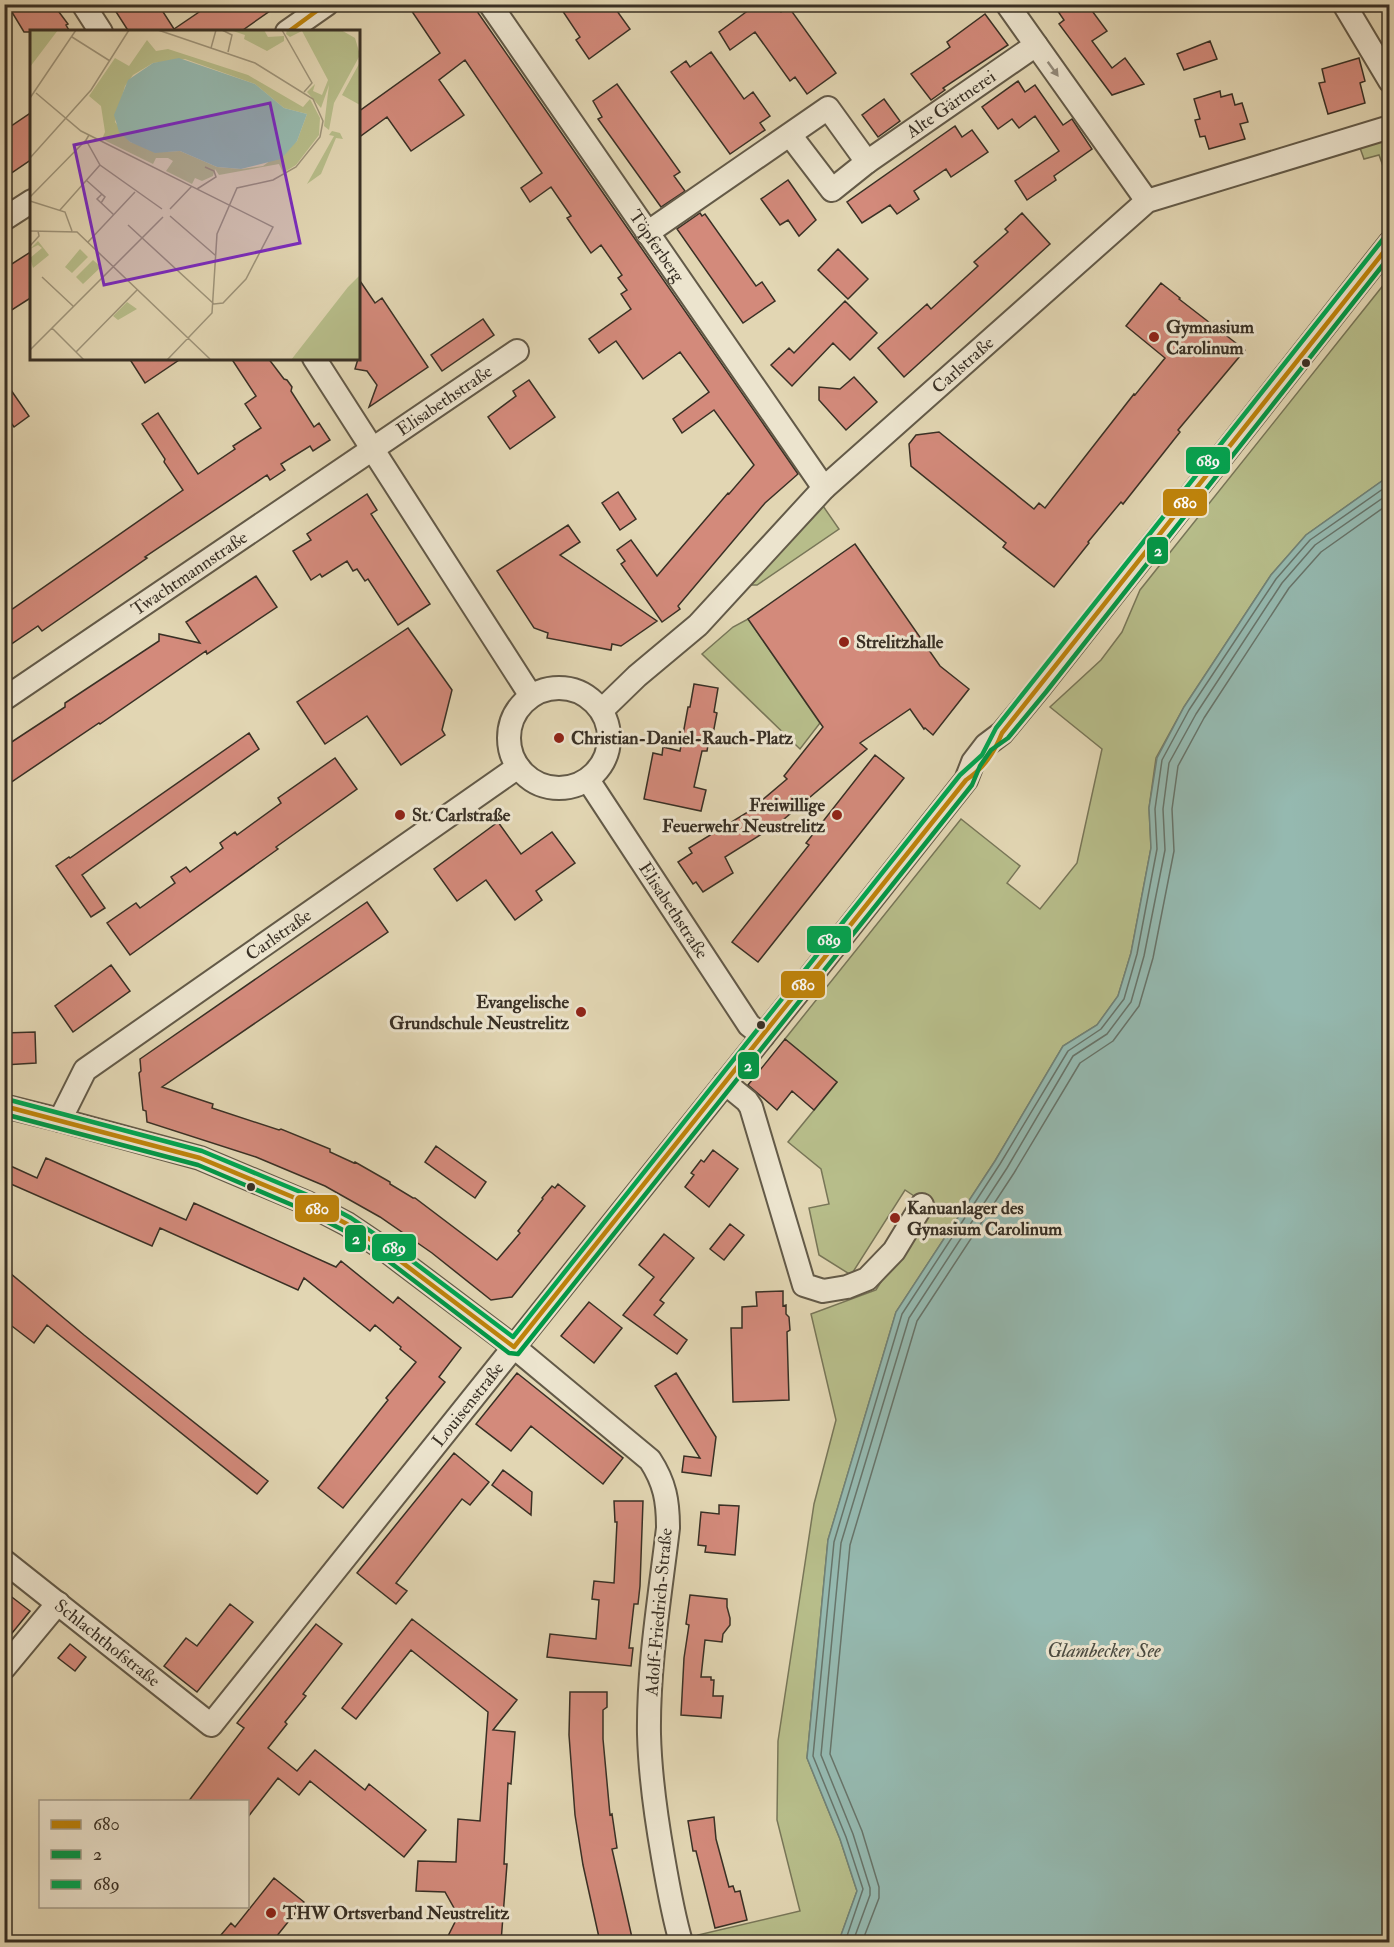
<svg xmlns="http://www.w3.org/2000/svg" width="1394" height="1947" font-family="'IM FELL Double Pica',serif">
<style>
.green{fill:#b7bd8a;stroke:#787658;stroke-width:1.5}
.water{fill:#95b9b0;stroke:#708278;stroke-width:1.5}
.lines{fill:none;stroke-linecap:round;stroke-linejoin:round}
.shore{stroke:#67746a;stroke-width:1.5}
.building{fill:#d38a7b;stroke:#393025;stroke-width:1.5}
.minor-casing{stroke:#635a48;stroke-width:26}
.minor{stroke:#ece4ce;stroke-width:22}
.bus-1-casing{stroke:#ece4ce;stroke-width:9}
.bus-2-casing{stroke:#ece4ce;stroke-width:9}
.bus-3-casing{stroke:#ece4ce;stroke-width:9}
.bus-1{stroke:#be830b;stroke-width:4.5}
.bus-2{stroke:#009847;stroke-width:4.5}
.bus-3{stroke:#00a651;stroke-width:4.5}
.oneway{fill:#928a7a}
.poi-dot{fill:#8f2418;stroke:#ece4ce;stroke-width:2}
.bus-dot{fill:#393025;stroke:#ece4ce;stroke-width:2}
.labels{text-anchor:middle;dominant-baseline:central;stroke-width:6;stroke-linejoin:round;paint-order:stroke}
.street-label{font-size:18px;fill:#393025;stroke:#ece4ce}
.poi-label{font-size:18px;font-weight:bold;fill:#393025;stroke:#ece4ce;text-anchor:start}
.water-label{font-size:20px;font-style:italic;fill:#4b4b41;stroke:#ece4ce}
.inset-road{fill:none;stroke:#9e947a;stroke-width:1.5}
.view{fill:#7b2cbf;fill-opacity:0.15;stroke:#7b2cbf;stroke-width:3}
.inset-edge{fill:none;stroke:#393025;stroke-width:3}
.line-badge{stroke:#ece4ce;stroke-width:2}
.badge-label{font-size:16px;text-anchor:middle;font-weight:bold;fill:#fff}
</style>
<rect width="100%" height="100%" fill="#e2d6b3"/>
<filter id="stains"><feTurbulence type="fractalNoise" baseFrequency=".00333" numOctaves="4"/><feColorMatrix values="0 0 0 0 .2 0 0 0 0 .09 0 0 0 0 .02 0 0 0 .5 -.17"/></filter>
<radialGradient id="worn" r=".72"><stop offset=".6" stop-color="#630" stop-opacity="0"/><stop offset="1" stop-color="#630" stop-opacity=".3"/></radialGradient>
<path class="green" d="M1389,139h1l-1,43 -10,-27 -15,4 -4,-11z
M1389,278v198l-83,59 -35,40 -87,132 -28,51 -7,50 2,40 -20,105 -13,43 -21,29 -34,21 -68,115 -99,151 -68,228 -21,218 33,81 17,52 -17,47 3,4h-143l-2,-7 102,-24 -23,-91 1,-79 36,-237 22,-84 -25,-106 65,-24 53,-84 -24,-16 -54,85 -32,-20 -10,-47 20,-4 -8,-35 -33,-27 49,-60 -52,-43 176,-220 59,47 -13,17 33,26 37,-46 25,-114 -52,-42 51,-47 21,-28 18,-42z
M823,506l16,23 -82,56h-7z
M748,619l72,104 -20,26 -98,-95 31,-27z"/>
<path class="water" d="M1389,476v1466h-546l-3,-4 17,-47 -17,-52 -33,-81 21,-218 68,-228 99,-151 68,-115 34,-21 21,-29 13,-43 20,-105 -2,-40 8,-50 27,-51 87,-132 35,-40z"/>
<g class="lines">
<path class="shore" d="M848,1942l-1,-6 16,-47 -17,-52 -33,-81 21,-214 68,-228 98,-150 68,-113 33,-22 23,-30 13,-45 20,-105 -2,-40 7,-49 27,-50 87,-131 34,-39 80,-56
M855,1942v-6l15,-41v-7l-17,-54 -32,-79 20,-212 68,-225 98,-150 66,-112 34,-22 24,-32 13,-46 21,-106 -2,-41 6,-46 27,-49 86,-131 33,-38 75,-52
M864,1942v-5l15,-39v-11l-17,-56 -32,-77 20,-209 67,-224 97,-148 66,-110 33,-22 26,-35 14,-48 21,-107 -2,-42 6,-43 26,-48 85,-130 32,-36 69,-49"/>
</g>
<path class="building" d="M7,4h46l15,20 -2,1 4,7h-46z
M111,4h47l16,25 37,-25h69l-40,28h-111z
M407,4h65l326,470 -33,29 -87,103 2,3 -18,13 -41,-58 4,-3 -8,-11 14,-10 26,36 71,-83 1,1 25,-29 -40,-55 -32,23 -9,-14 36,-27 -29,-40 -37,27 -27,-38 -17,12 -10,-14 42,-30 -10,-15 6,-4 -9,-12 4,-3 -21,-30 -10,8 -24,-35 4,-2 -20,-29 -21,15 -9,-14 21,-15 -77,-113 -26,20 25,35 -53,36 -24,-34 -29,21v-26l82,-59z
M558,4h54l18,25 -41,30 -13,-19 4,-3z
M757,4h18l6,8 7,-6 48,67 -29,21 -12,-17 -5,4 -35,-49 -25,18 -11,-18z
M1053,4h34l20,27 -15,10 20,27 13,-10 19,26 -32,11 -53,-71 5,-4z
M985,14l23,31 -65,43 2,2 -14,10 -20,-26 39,-27 -3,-5z
M1210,41l7,18 -33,11 -7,-16z
M711,52l33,47 9,-7 17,24 -10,7 5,7 -35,24 -59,-82 15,-11 4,6z
M1359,58l6,23 -5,2 5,20 -37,11 -9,-31 6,-1 -3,-13z
M1018,81l7,11 10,-7 28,40 9,-6 20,30 -38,27 2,4 -29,20 -12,-19 44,-30 -24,-35 -16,12 -7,-9 -14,10 -16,-22z
M617,84l63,88 -6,4 11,15 -24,16 -63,-88 4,-2 -9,-16z
M1220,91l1,6 11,-3 3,11 7,-2 6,19 -8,2 5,15 -36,10 -4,-13 -5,1 -5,-17 5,-1 -6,-20z
M884,99l16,22 -22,16 -16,-22z
M32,112v47l-28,19v-47z
M955,126l7,11 10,-7 16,22 -37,25 -5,-8 -32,22 5,8 -22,15 -7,-9 -28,18 -15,-21z
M788,180l28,40 -17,16 -11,-16 -8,5 -19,-26z
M700,213l2,3 3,-2 51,72 6,-4 13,19 -32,22 -66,-94z
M1022,213l28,31 -146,133 -26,-29 49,-44 4,5 47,-43 -4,-4 34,-30 -3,-3z
M838,249l30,30 -20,20 -30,-29z
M32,251v46l-28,18v-46z
M358,278l17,25 7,-5 46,69 -59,40 8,-22 -10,-14 -12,-2 3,-10z
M1161,283l19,15 -1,1 66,51 -67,80 2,2 -57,72 -2,-2 -33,40 1,1 -35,44 -51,-40 3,-4 -95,-77 -2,-22 7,-9 23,-3 95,77 5,-6 6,5 89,-114 1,1 30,-37 -39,-32z
M845,301l32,32 -27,27 -17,-17 -41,43 -21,-21 18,-17 5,5z
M483,319l11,16 -52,36 -11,-16z
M129,358h53l-37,25z
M231,358h37l16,21 3,1 5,7 -1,4 23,36 5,-4 11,17 -17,11 -3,-5 -29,18 4,6 -15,10 -3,-5 -122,82 2,1 -105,73 -4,-5 -34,23v-34l179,-125 -19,-28 1,-3 -23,-35 16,-11 40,61 37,-25 -2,-3 28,-18 -16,-24 11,-8z
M854,377l23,25 -31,28 -27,-30v-13l21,2z
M4,380l25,36 -15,11 -10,-14z
M529,380l26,37 -45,32 -22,-32 28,-21 -3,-5z
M618,492l18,27 -16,11 -18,-27z
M367,494l10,16 -6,4 59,90 -32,21 -30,-46 -3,2 -8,-12 -4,2 -6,-10 -25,16 -2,-3 -9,6 -18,-29 18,-11 -4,-6z
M568,525l12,17 -20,13 97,66 -36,25 -9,-2 -1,6 -64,-12 1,-5 -14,-5 -37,-57z
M855,544l85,122 29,23 -36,46 -8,-7 -1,1 -14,-20 -50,34 7,6 -96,81 -1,-1 -45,28 8,16 -30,19 -7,-10 -3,2 -15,-22 14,-9 -3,-5 59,-36 39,-33 -3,-3 39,-49 -75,-108z
M256,576l21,31 -70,47 -1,-3 -106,73 -1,-1 -95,64v-40l61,-40v-4l94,-62v-7l41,9 -14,-21z
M408,628l44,62 -10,40 3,5 -44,30 -34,-49 -42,28 -28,-42z
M694,684l24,4 -4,24 3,1 -4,21 -3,-1 -3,18h-5l-8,36 12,3 -5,21 -57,-12 9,-46 9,2 1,-8 17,4 8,-44h2z
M249,733l10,16 -177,126 23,33 -14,9 -35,-51 13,-9 1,1z
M875,755l29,23 -146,184 -26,-20 77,-97 -3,-2z
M335,758l22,31 -81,58 2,2 -148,106 -23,-32 29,-20 4,5 35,-25 -4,-6 15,-10 4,5 33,-24 -3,-5 15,-11 2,3 44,-32 -3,-5z
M498,822l23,32 31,-22 23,31 -39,28 6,9 -27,20 -29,-40 -29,21 -23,-32z
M367,902l21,30 -226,155 51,17 -1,4 67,22 2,-1 49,20v3l24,11 1,-1 35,20v2l23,14h2l82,62 23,-27 -2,-2 25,-32 -1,-1 10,-12 3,2 3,-4 27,22 -73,91 -21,3 -59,-47 -52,-36 -55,-31 -69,-29 -109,-35 -1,-11 -3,-1 -1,-9 -3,-28 2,-2 -1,-12z
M111,965l19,26 -57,41 -18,-26z
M35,1032l1,31 -32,2v-32z
M785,1039l52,43 -23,28 -22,-19 -15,19 -29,-25z
M436,1146l50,36 -11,16 -50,-36z
M713,1150l25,19 -29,38 -24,-20 9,-12 -3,-2 10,-13 3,2z
M46,1158l140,62 8,-17 142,64 5,-6 52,42 5,-6 63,51 -22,29 6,5 -102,126 -25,-20 70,-88 -2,-2 30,-36 -16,-13 1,-2 -26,-22 -5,6 -66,-53 -6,12 -138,-62 -8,18 -148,-65v-18l33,15z
M730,1224l14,11 -20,25 -14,-11z
M664,1234l30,24 -34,42 4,3 -10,12 33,25 -10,14 -54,-39 31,-38 -15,-12z
M4,1268l80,67 184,146 -11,13 -210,-169 -13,18 -30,-23z
M783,1291v15l3,-1v9l3,3 1,13 -3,2 2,68 -56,2 -2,-74h11v-21l15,-1 -1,-14z
M589,1302l33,26 -28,35 -33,-27z
M517,1373l106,85 -20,26 -72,-58 -20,25 -35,-27z
M676,1373l40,64 -5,39 -29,-4 2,-16 16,2 -45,-72z
M454,1453l35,29 -19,23 -8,-6 -66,84 11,8 -11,13 -39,-31z
M503,1470l29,22 -1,23 -39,-30z
M614,1501h29l-3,85 -2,18h-4l-5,44h4l-2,18 -84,-9 3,-23 46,5 3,-39 -7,-1 2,-18 20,2 3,-61h-2z
M719,1505l20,1 -4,49 -30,-3 1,-6 -8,-1 3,-33 18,2z
M4,1591l26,20 -26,32z
M690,1595l37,4v8l3,11v7l-7,9 -1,8 -17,-2 -4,37h10v3h3l-1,16h10l-2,22 -40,-3 3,-57 5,-33 -3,-1z
M230,1604l23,18 -56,70 -33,-26 22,-28 11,8z
M412,1619l105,81 -24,30 22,2 -4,52 -3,-1 -4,81h3l-6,78h-56l10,-20 -1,-14 -9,-16 -29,-1 2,-30 38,1 2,-43 22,2 8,-109 -77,-62 -55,69 -14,-11z
M316,1624l26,20 -39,50 3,2 -21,26 2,2 -19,24 29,23 18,-21 50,40 4,-6 57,46 -22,27 -94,-76 -11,14 -21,-17 -30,39v-15h-60l56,-74 -7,-5z
M70,1644l16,13 -11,14 -17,-13z
M570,1692h37v15l-4,3v29l7,76 2,-1 5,34 -5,1 21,93h-33l-17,-77 -8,-50 -6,-80z
M714,1817l2,22 13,48 4,-1 2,6 5,-1 7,29 -32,8 -19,-77h-3l-5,-30z
M274,1878l30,24 -32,40h-57l16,-19 4,4z"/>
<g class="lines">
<defs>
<g id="minor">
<path d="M83,4l18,28"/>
<path id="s1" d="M490,4l334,484"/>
<path d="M1007,4l140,197"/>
<path d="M1344,4l46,77"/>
<path d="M287,32l40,-28"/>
<path id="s2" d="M790,135l42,55 35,-28 169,-117"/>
<path d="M4,219l28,-18"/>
<path d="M647,233l181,-125 39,54"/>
<path d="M314,358l217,338"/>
<circle cx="559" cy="738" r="50"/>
<path id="s3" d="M4,699l513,-348"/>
<path id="s4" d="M602,710l35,-34 61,-51 126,-137 323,-287 243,-74"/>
<path id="s5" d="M588,780l161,245 14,11"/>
<path d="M725,1083l22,18 4,6 53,178 19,6 24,-4 20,-8 27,-28 28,-46"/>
<path d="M4,1106l56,14 140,38 107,45 40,21 40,27 127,96 136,113c15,23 18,41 18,68 -8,68 -20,138 -19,206 1,41 7,83 14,123 5,29 10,58 18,85"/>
<path id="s6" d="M60,1120l25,-50 433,-303"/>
<path id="s7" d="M4,1561l207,164 588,-734 167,-211 7,-18 13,-17 16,-12 38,-46 350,-444"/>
<path d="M4,1668l54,-65"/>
</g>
</defs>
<use href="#minor" class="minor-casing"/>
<use href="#minor" class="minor"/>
<defs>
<path id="bus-1" d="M288,32l38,-28
M4,1106l196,52 107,45 40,21 40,27 127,96 452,-567c18,-12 28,-27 36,-47l388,-489"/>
<path id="bus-2" d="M4,1114l194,51 106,45 39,20 40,27 126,96 9,1 454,-569 8,-19 11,-16 17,-12 38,-46 344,-436"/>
<path id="bus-3" d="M6,1099l196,52 108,45 41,22 40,27 122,92 447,-562 22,-20 14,-27 388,-490"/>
</defs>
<use href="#bus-1" class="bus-1-casing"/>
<use href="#bus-2" class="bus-2-casing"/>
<use href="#bus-3" class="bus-3-casing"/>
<use href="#bus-1" class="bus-1"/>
<use href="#bus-2" class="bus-2"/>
<use href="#bus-3" class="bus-3"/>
</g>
<defs><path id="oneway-solid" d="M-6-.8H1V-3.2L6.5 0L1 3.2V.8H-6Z" transform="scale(1.5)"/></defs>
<use class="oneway" href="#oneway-solid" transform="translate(1053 69) rotate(54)"/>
<g class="poi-dot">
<circle cx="1154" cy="337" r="6"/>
<circle cx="844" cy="642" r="6"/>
<circle cx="559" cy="738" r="6"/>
<circle cx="400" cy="815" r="6"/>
<circle cx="837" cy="815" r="6"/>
<circle cx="581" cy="1012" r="6"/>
<circle cx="895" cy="1218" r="6"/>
<circle cx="271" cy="1913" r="6"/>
</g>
<g class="bus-dot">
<circle cx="1306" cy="363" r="5"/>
<circle cx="761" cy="1025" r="5"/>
<circle cx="251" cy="1187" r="5"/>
</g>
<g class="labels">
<g class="street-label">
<text stroke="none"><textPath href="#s2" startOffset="216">Alte Gärtnerei</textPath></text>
<text stroke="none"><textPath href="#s1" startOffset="294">Töpferberg</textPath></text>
<text stroke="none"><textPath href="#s4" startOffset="500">Carlstraße</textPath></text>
<text stroke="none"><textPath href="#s3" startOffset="532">Elisabethstraße</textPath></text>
<text stroke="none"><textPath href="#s3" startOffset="224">Twachtmannstraße</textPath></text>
<text stroke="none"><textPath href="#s5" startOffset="156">Elisabethstraße</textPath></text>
<text stroke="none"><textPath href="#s6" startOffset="292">Carlstraße</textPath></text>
<text stroke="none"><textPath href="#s7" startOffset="675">Louisenstraße</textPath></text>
<text transform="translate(659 1612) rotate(-85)">Adolf-Friedrich-Straße</text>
<text stroke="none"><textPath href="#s7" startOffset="132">Schlachthofstraße</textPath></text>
</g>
<g class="poi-label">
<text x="1166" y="327">Gymnasium<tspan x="1166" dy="21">Carolinum</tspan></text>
<text x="856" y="642">Strelitzhalle</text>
<text x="571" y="738">Christian-Daniel-Rauch-Platz</text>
<text x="825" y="805" text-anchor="end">Freiwillige<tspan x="825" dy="21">Feuerwehr Neustrelitz</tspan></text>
<text x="412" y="815">St. Carlstraße</text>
<text x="569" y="1002" text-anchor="end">Evangelische<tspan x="569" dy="21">Grundschule Neustrelitz</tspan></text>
<text x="907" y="1208">Kanuanlager des<tspan x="907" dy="21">Gynasium Carolinum</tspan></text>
<text x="283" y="1913">THW Ortsverband Neustrelitz</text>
</g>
<g class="water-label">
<text x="1104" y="1650">Glambecker See</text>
</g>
</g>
<g transform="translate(30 30)">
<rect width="330" height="330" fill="#e2d6b3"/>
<path d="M0,0h28l-28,37zM200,0h34l4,7 16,-1v5l-17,10 -23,-12 1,-4zM257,0h54l14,8 5,17 -26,48 -5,27 -5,-4 5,-41 -8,23 -14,-16 8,-8 -2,7 9,4 6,-15 -26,-49 -12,6 -4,-3zM117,10l9,11 12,-2 80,26 55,32 7,-8 10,19 -1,17 -23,30 -13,8 -4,-9 -60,11 -4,-6 -2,7 -11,5 -7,-3 -3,6 -26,-13 7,-10 -5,-3h-12l-3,6 -51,-25 3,-7 -4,-26 -12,-10 26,-38 14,8zM155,29l70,25 29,24 23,6 -10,27 -34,25 -22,3 -24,-2 -37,-16 -19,1 -31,-10 -15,-20 10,-36 8,-11 20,-12zM330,32l-1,8 1,35 -18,-10zM302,101l8,2 3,6 -7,-1 -15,36 -14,10 27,-48 -5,-1zM8,211l11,14 -16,13 -3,-10 12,-10 -4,-3 -8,4zM50,219l8,8 -16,16 -7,-6zM63,230l8,7 -18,17 -7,-7zM330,245v85h-69l57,-73zM97,272l10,7 -19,11 -5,-4z" fill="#b7bd8a" fill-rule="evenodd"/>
<path d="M149,28l76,26 29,24 23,6 -10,27 -16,18 -40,10 -24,-2 -37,-16 -25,2 -25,-11 -11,-10 -5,-17 14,-35 25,-17z" fill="#95b9b0"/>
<path class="inset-road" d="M128,0l97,33 58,36 10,22 -3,16 -24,30 -23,13 -36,8 -20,46 -5,79 -45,47M192,0l10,5 -4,17M252,0l30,53 -8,9M42,7l38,24M181,18l5,-18M6,63l45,38 192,96 -27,52 -23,24 -9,1 -86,-79M0,68l46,-68M59,105l-3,5 14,25 62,44M0,128l61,-68 38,-60M56,150l19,17 -4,6M167,159l19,-12 -2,-6 -9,-4M72,164l-5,5 17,16M0,167l56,-57M0,171l35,11 7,19M140,179l22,-23M30,180l40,-45M140,186l45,39M0,201l47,1 133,127M58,212l47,-50M0,216l9,-10 -1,-5M12,247l31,29M22,298l32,32M0,320l133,-133M46,322l61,-62"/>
<path class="view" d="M240,73l30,140 -196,42 -30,-140z"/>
<rect width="330" height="330" class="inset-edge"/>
</g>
<g class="line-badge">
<rect x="1185" y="446" width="46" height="29" rx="6" fill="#00a651"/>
<rect x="1162" y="488" width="46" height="29" rx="6" fill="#be830b"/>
<rect x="1146" y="536" width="23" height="29" rx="6" fill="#009847"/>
<rect x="806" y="925" width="46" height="29" rx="6" fill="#00a651"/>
<rect x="780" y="970" width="46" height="29" rx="6" fill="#be830b"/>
<rect x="737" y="1051" width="23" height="29" rx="6" fill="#009847"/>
<rect x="294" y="1194" width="46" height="29" rx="6" fill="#be830b"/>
<rect x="344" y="1224" width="23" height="29" rx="6" fill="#009847"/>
<rect x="371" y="1233" width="46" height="29" rx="6" fill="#00a651"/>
</g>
<g class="badge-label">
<text x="1208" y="466">689</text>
<text x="1185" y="508">680</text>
<text x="1158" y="556">2</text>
<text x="829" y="945">689</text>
<text x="803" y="990">680</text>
<text x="748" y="1071">2</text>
<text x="317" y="1214">680</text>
<text x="356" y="1244">2</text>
<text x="394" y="1253">689</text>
</g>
<rect width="1394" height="1947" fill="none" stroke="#e2d6b3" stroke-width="24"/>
<rect x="6" y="6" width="1382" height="1935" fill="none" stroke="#393025" stroke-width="3"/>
<rect x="12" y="12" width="1370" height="1923" fill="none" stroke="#393025" stroke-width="1.5"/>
<rect x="39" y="1800" width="210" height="108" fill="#ece4ce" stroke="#a49c8a" stroke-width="1.5"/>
<rect x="51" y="1820" width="30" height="9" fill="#be830b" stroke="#a49c8a" stroke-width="1.5"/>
<text x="93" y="1830" font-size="18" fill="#393025">680</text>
<rect x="51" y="1850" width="30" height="9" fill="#009847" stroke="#a49c8a" stroke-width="1.5"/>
<text x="93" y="1860" font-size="18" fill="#393025">2</text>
<rect x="51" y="1880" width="30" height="9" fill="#00a651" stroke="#a49c8a" stroke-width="1.5"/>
<text x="93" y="1890" font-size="18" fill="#393025">689</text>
<rect width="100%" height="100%" filter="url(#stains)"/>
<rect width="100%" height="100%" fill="url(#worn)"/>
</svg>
